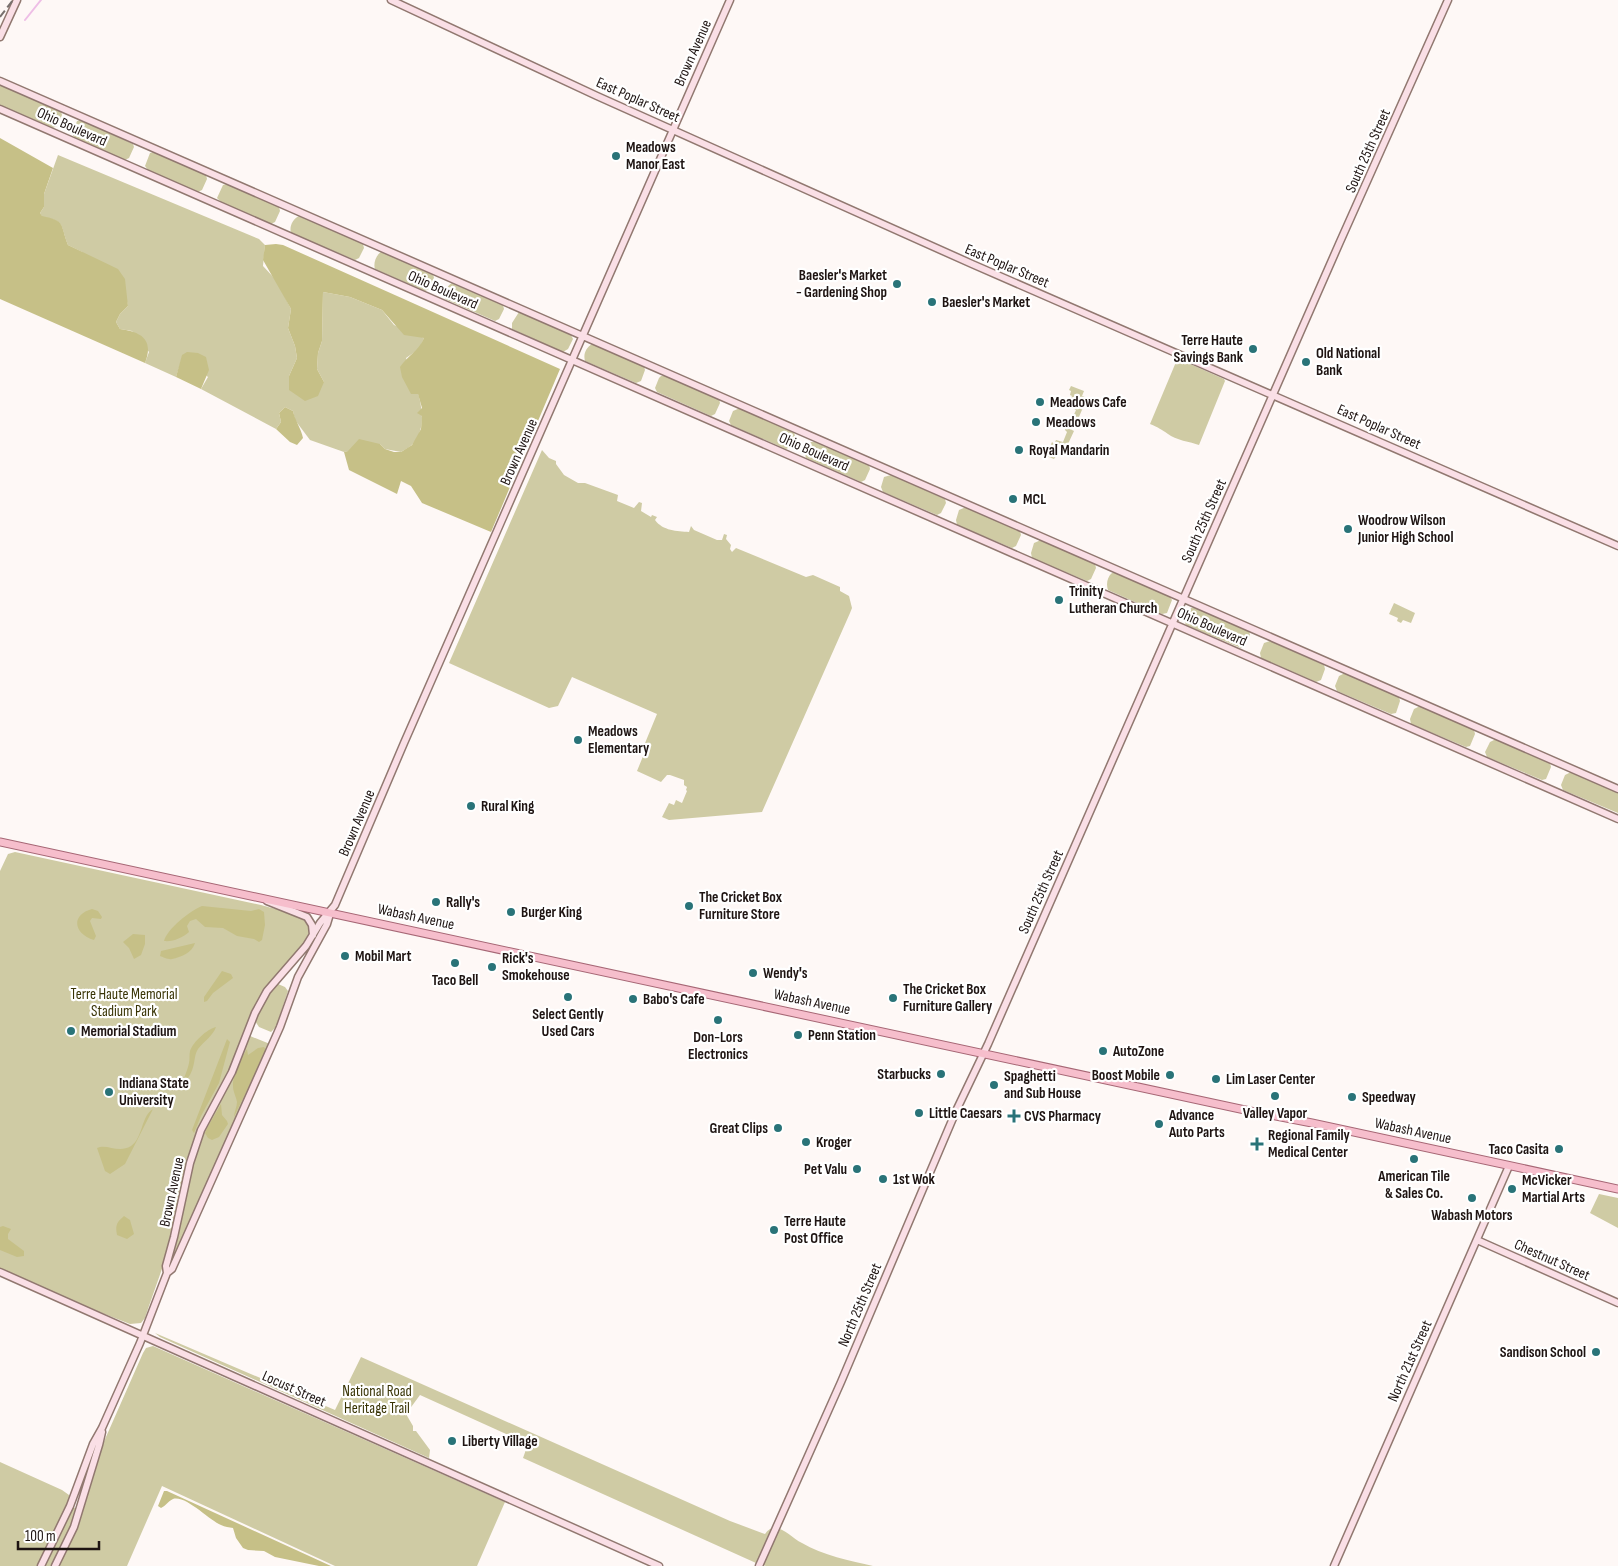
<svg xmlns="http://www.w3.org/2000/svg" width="1618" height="1566" font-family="'Sofia Sans Condensed',sans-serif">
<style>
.green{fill:#cfcba4}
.forest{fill:#c6c087}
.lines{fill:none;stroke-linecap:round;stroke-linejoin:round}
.stream{stroke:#eebee6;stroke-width:2}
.secondary-casing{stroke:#917870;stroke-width:9}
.primary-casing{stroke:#a66775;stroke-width:9}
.secondary{stroke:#fadfe6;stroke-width:6}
.primary{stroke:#f6becc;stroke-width:7}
.rail{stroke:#78706e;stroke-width:2;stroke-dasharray:8 4;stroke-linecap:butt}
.poi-dot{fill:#297378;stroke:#fff;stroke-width:2}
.labels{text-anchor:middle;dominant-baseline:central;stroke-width:4.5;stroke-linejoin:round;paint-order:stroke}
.street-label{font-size:15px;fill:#1e1412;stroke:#fff}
.poi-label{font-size:15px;font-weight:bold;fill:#1e1412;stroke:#fff;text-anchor:start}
.park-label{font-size:15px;fill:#383304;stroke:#fff}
</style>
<rect width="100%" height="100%" fill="#fef8f6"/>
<path class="green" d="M0,85l61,26 1,4 -5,11 -4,2 -53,-23z
M81,120l52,24 1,3 -5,11 -4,2 -50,-22 -3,-4 5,-13z
M154,152l52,23 1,4 -5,11 -4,2 -50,-22 -3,-4 5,-13z
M58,155l201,84 6,6 -2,21 13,14 15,29 -3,19 7,18 2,12 -8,18 35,6 -7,-13 1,-16 4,-12 1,-49 27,5 32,13 12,15 30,13 -5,11 -13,9c8,24 25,58 10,82 -4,6 -10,9 -15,12l-16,-3 -5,-5 -36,8 -34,-12 -15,-20 -2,-9 -8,-4 -6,6 2,9 -5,7 -75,-40 7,-12 -25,-22 -7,22 -31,-14 4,-11 -17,-21 -12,-2 -4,-7 4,-8 8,-8 -2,-9 -44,-45 -14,-7c-8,-20 -2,-24 -26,-28l-2,-4 4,-6v-13z
M227,184l52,23 1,4 -5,11 -4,2 -50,-22 -4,-4 6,-13z
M299,216l64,28 1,4 -5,10 -4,2 -64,-27c-2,-7 2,-14 8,-17z
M381,252l52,22 1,4 -5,11 -4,2 -50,-22c-2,-5 1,-14 6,-17z
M452,283l51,22 1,4 -5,10 -4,2 -50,-22c-1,-5 2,-14 7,-16z
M519,312l52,23 2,4 -5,10 -5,3 -51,-23v-6z
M592,344l52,22 1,4 -4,11 -5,2 -51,-22c-2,-7 1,-13 7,-17z
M1181,360l43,19 1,2 -26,64c-8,-3 -24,-5 -31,-11 -7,-5 -9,-6 -18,-10l26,-62z
M661,376h4l54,23 1,4 -5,11 -4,2 -54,-24 -2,-4 4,-10z
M1071,386l13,5 -2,5 5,2 -11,26 -7,-3 1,-3 2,1 4,-9 -7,-4 3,-5 -2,-1 2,-4 -2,-1 1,-4 -2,-1z
M740,408l54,24 1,4 -5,11 -4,2 -55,-24 -2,-4 4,-10z
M1066,427l8,4 -12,26 -5,-2 -3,4 -13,-5 6,-8 3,1 2,-5 2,2 2,-4 7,2 4,-10 -2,-2z
M811,442h4l54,23 1,4 -5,11 -4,2 -55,-24 -1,-4 3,-10z
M542,450l7,8 7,3v3l8,11 14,8h7l33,12 -1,6 17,7 5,-6 3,1 -1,8 10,6 1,-2 5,2 -2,3c8,11 22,11 34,12l2,-6 3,4 23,10h5l2,-6 3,1 -1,4 5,6 -1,4 2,3 4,-4 70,29 7,-2 27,12v4l9,5 3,12 -2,5 -88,199 -93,8 -7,-3 7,-14 5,2 2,-5 6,3 5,-12 -1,-1 1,-3 -3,-2v-5l-14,-5h-3l-6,7 -24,-11 9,-22 -3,-1 14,-34 -85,-37 -14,29 -9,2 -100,-45z
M891,475l54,24 1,4 -5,10 -4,2 -54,-23 -2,-5 3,-10z
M966,507l54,24 1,4 -5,11 -4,2 -55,-23 -1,-5 3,-10z
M1041,540l54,24 1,4 -5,11 -4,2 -55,-23 -1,-5 3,-10z
M1112,573h4l54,24 2,3 -5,13 -5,1 -54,-24c-2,-5 -1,-13 4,-17z
M1394,603l21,10 -4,10 -8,-3 -2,3 -4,-2 1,-3 -9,-4z
M1191,608h4l54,23 1,4 -5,12 -4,1 -55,-23 -2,-5z
M1270,641l54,24 1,4 -4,11 -5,2 -55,-24 -1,-5 4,-10z
M1345,673l54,24 1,4 -4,12 -5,1 -54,-23 -2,-5 4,-10z
M1420,706l54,24 1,4 -5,12 -4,1 -55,-23 -1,-5 4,-10z
M1496,739l54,24 1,4 -5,12 -4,1 -55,-23 -2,-5 5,-10z
M1571,772l47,21v20l-55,-23 -2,-5 4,-10z
M15,852l246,53c12,4 46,9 49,23 3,13 -35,46 -42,61 -12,26 -23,53 -36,79 -13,25 -29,48 -38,74 -10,27 -12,55 -19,82 -7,32 -20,63 -30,94l-4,5 -11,1 -61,-24 -69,-31v-398l8,-17z
M278,984l7,3 3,4 -12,36 -5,5 -12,-5 -4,-6c3,-11 13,-31 23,-37z
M250,1036l20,8 -101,225h-1l10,-35 12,-64 15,-43 32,-59z
M1599,1194l19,4v30l-28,-15z
M155,1333l180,77 26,-53 369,164 35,13c2,-3 5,-6 9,-6 11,0 19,11 28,15 20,12 49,18 71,23h-107l-10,-3 -233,-105 5,-14 -108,-49 -14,19 7,12v5h3l14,19 -1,8 -269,-121z
M153,1346l352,156 -28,64h-142l-173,-80 -35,80h-69l44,-120 41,-93 3,-5z
M0,1462l62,28 7,5v7l-30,64h-39z
M73,1507l4,2 -4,15 -21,42h-8z"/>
<path class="forest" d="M0,138l53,30 -9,26v13l-4,6 2,3c24,5 18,8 26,29l50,24 7,10 3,27 -8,8 -4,8 4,7c22,3 34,11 25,34l-145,-64z
M276,244l7,1 277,124 -69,163 -69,-29 -11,-17 -10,-5 -4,13 -48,-24 -5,-18 4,-1 11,-12 21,5 5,5 9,3h7l11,-7 9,-16 1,-13 -5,-3 5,-5 -4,-14h-7l-9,-17 -2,-10c8,-12 18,-15 24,-29l-20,-3 -22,-25 -32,-13 -27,-5 -1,49 -4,12 -1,16 7,13 -6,14 -13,5 -16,-11v-14l8,-18 -2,-12 -7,-18 3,-19 -28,-49 2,-15z
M187,352l11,1 8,4 3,13 -8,19 -25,-12 6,-22z
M285,407l8,4c2,10 8,17 10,27l-6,7 -7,-3 -14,-13 5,-7 -2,-9z
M202,906l49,5 8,-2 5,3 1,13 -3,15 -3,2 -5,-3 -17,-3 -14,-8 -18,-1 -9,-8 -6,2 -3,5 2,6c-7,6 -16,10 -25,9 3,-12 27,-31 38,-35z
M92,909l6,2 4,6 -1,2 -9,-1 -2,3 6,15 -2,4c-20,-6 -24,-25 -2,-31z
M133,934l12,1v9l-4,11 -7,4 -5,-11 -6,-6z
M195,943c-3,10 -14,14 -23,16 -3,1 -9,-2 -12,-3l1,-5z
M222,971l9,3 2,4 -20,15 -6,8 -3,1v-5z
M216,1027c-3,9 -12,14 -18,22 -5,8 -2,18 -10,29h-4c2,-5 4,-10 5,-15 1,-4 0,-8 1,-12 3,-9 17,-22 26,-24z
M227,1039l3,3 -11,41 -18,33 -7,17 -2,-3z
M264,1047l2,3 -2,5 -30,62c0,-5 3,-10 3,-15 -1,-6 -4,-10 -4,-16 -1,-9 9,-29 14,-37l1,6 10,-7z
M221,1104l1,11 5,6 1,3 -9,13 -7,3 -4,-2 -3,-5 2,-5z
M153,1109l-28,55 -15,10 -5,-3 -8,-23c10,-5 21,6 34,-2 12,-8 10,-30 22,-37z
M124,1216l6,4 4,14 -7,5 -10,-4c-2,-10 0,-13 7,-19z
M3,1226l8,3 -3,5v5l16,12v5l-7,1 -17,-7v-23z
M164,1491h3l164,75h-12l-44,-9 -11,-6 -16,-1 -5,-2 -7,-10 -3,-10c-4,-1 -8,-1 -12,-3 -11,-4 -35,-30 -48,-26 -5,2 -7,7 -12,9l-3,-2z"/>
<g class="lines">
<path class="stream" d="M25,20l16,-20"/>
<defs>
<path id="secondary" d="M391,0l206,96 375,168 646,282
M0,37l17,-37
M0,81l1618,708
M0,109l1618,710
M267,901l40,16 5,8 1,10
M1477,1240l141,63
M0,1272l659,294
M167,1273l-1,-7 8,-29 16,-74 11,-33 31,-58 23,-59 12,-22 39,-45 14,-23 15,-18 69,-162 326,-743
M41,1566l29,-60 23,-62 9,-16 38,-85 27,-70 5,-4 108,-242 18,-50 29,-53 3,-10
M55,1566l19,-39 25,-82 3,-13
M759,1566l82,-184 115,-271 32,-67 351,-800 109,-244
M1334,1566l175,-400"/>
<path id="primary" d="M0,842l1245,268 67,13 306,66"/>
</defs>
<use href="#secondary" class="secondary-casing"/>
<use href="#primary" class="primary-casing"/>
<use href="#secondary" class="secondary"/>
<use href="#primary" class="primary"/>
<path class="rail" d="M0,17l13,-17"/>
</g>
<g class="poi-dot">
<circle cx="616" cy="156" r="5"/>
<circle cx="897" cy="284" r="5"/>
<circle cx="932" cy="302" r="5"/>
<circle cx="1253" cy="349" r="5"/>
<circle cx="1306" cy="362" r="5"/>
<circle cx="1040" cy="402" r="5"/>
<circle cx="1036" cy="422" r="5"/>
<circle cx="1019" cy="450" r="5"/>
<circle cx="1013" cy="499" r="5"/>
<circle cx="1348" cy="529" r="5"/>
<circle cx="1059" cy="600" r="5"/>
<circle cx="578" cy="740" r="5"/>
<circle cx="471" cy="806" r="5"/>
<circle cx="436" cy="902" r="5"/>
<circle cx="689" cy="906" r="5"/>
<circle cx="511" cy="912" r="5"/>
<circle cx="345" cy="956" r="5"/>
<circle cx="455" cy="963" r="5"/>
<circle cx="492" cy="967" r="5"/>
<circle cx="753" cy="973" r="5"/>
<circle cx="568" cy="997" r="5"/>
<circle cx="893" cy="998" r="5"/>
<circle cx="633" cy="999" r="5"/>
<circle cx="718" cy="1020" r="5"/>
<circle cx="71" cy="1031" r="5"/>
<circle cx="798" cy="1035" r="5"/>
<circle cx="1103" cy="1051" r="5"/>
<circle cx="941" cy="1074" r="5"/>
<circle cx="1170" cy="1075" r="5"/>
<circle cx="1216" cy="1079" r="5"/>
<circle cx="994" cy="1085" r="5"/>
<circle cx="109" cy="1092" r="5"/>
<circle cx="1275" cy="1096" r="5"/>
<circle cx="1352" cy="1097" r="5"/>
<circle cx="919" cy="1113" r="5"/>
<path d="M1011.5 1108.5h5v5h5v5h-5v5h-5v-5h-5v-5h5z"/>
<circle cx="1159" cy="1124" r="5"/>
<circle cx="778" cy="1128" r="5"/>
<circle cx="806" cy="1142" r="5"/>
<path d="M1254.5 1136.5h5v5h5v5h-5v5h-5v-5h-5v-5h5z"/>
<circle cx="1559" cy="1149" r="5"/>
<circle cx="1414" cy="1159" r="5"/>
<circle cx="857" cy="1169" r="5"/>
<circle cx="883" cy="1179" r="5"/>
<circle cx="1512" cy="1189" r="5"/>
<circle cx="1472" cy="1198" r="5"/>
<circle cx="774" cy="1230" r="5"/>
<circle cx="1596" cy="1352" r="5"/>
<circle cx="452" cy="1441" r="5"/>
</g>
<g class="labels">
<g class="street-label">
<text transform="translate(693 53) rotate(-66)">Brown Avenue</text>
<text transform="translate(638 100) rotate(24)">East Poplar Street</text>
<text transform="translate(72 127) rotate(24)">Ohio Boulevard</text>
<text transform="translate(1368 151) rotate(-66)">South 25th Street</text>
<text transform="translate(1007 266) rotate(23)">East Poplar Street</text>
<text transform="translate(443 290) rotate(24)">Ohio Boulevard</text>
<text transform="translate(1379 427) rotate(24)">East Poplar Street</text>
<text transform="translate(519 452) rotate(-66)">Brown Avenue</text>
<text transform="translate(814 452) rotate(24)">Ohio Boulevard</text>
<text transform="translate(1204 521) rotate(-66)">South 25th Street</text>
<text transform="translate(1212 627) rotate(24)">Ohio Boulevard</text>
<text transform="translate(357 823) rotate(-67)">Brown Avenue</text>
<text transform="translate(1041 892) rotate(-66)">South 25th Street</text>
<text transform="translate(416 917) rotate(12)">Wabash Avenue</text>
<text transform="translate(812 1002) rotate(12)">Wabash Avenue</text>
<text transform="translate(1413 1131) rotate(12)">Wabash Avenue</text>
<text transform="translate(172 1192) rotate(-78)">Brown Avenue</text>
<text transform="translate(1552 1260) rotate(24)">Chestnut Street</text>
<text transform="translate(860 1305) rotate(-67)">North 25th Street</text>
<text transform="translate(1410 1361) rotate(-66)">North 21st Street</text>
<text transform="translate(294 1389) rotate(24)">Locust Street</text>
</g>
<g class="poi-label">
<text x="626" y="147">Meadows<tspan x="626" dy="17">Manor East</tspan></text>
<text x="887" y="275" text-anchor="end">Baesler's Market<tspan x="887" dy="17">- Gardening Shop</tspan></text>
<text x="942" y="302">Baesler's Market</text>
<text x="1243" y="340" text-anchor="end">Terre Haute<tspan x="1243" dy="17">Savings Bank</tspan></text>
<text x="1316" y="353">Old National<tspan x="1316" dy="17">Bank</tspan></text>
<text x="1050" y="402">Meadows Cafe</text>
<text x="1046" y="422">Meadows</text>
<text x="1029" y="450">Royal Mandarin</text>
<text x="1023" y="499">MCL</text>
<text x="1358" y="520">Woodrow Wilson<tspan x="1358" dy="17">Junior High School</tspan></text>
<text x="1069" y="591">Trinity<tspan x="1069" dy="17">Lutheran Church</tspan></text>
<text x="588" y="731">Meadows<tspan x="588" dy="17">Elementary</tspan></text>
<text x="481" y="806">Rural King</text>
<text x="699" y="897">The Cricket Box<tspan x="699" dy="17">Furniture Store</tspan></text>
<text x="446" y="902">Rally's</text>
<text x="521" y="912">Burger King</text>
<text x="355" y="956">Mobil Mart</text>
<text x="502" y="958">Rick's<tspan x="502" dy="17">Smokehouse</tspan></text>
<text x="763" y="973">Wendy's</text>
<text x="455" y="980" text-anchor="middle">Taco Bell</text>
<text x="903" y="989">The Cricket Box<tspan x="903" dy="17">Furniture Gallery</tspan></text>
<text x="643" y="999">Babo's Cafe</text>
<text x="568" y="1014" text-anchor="middle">Select Gently<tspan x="568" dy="17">Used Cars</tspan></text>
<text x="81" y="1031">Memorial Stadium</text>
<text x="808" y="1035">Penn Station</text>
<text x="718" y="1037" text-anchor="middle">Don-Lors<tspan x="718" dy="17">Electronics</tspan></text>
<text x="1113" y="1051">AutoZone</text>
<text x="931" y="1074" text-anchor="end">Starbucks</text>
<text x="1160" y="1075" text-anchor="end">Boost Mobile</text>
<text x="1004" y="1076">Spaghetti<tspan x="1004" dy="17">and Sub House</tspan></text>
<text x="1226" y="1079">Lim Laser Center</text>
<text x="119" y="1083">Indiana State<tspan x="119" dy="17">University</tspan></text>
<text x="1362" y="1097">Speedway</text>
<text x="929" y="1113">Little Caesars</text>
<text x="1275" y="1113" text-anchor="middle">Valley Vapor</text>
<text x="1169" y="1115">Advance<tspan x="1169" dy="17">Auto Parts</tspan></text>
<text x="1024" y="1116">CVS Pharmacy</text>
<text x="768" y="1128" text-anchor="end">Great Clips</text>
<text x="1268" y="1135">Regional Family<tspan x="1268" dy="17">Medical Center</tspan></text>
<text x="816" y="1142">Kroger</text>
<text x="1549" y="1149" text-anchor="end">Taco Casita</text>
<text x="847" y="1169" text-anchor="end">Pet Valu</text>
<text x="1414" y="1176" text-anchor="middle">American Tile<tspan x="1414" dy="17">&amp; Sales Co.</tspan></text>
<text x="893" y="1179">1st Wok</text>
<text x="1522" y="1180">McVicker<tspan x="1522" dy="17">Martial Arts</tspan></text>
<text x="1472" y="1215" text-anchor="middle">Wabash Motors</text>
<text x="784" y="1221">Terre Haute<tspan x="784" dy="17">Post Office</tspan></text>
<text x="1586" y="1352" text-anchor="end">Sandison School</text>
<text x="462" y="1441">Liberty Village</text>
</g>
<g class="park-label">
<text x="124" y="994">Terre Haute Memorial<tspan x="124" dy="17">Stadium Park</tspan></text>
<text x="377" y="1391">National Road<tspan x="377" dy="17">Heritage Trail</tspan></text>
</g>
</g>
<path d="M18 1541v8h81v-8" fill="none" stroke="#1e1412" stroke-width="2.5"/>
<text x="25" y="1541" font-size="15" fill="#1e1412" stroke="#ffffff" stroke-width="4" paint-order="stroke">100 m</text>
</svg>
